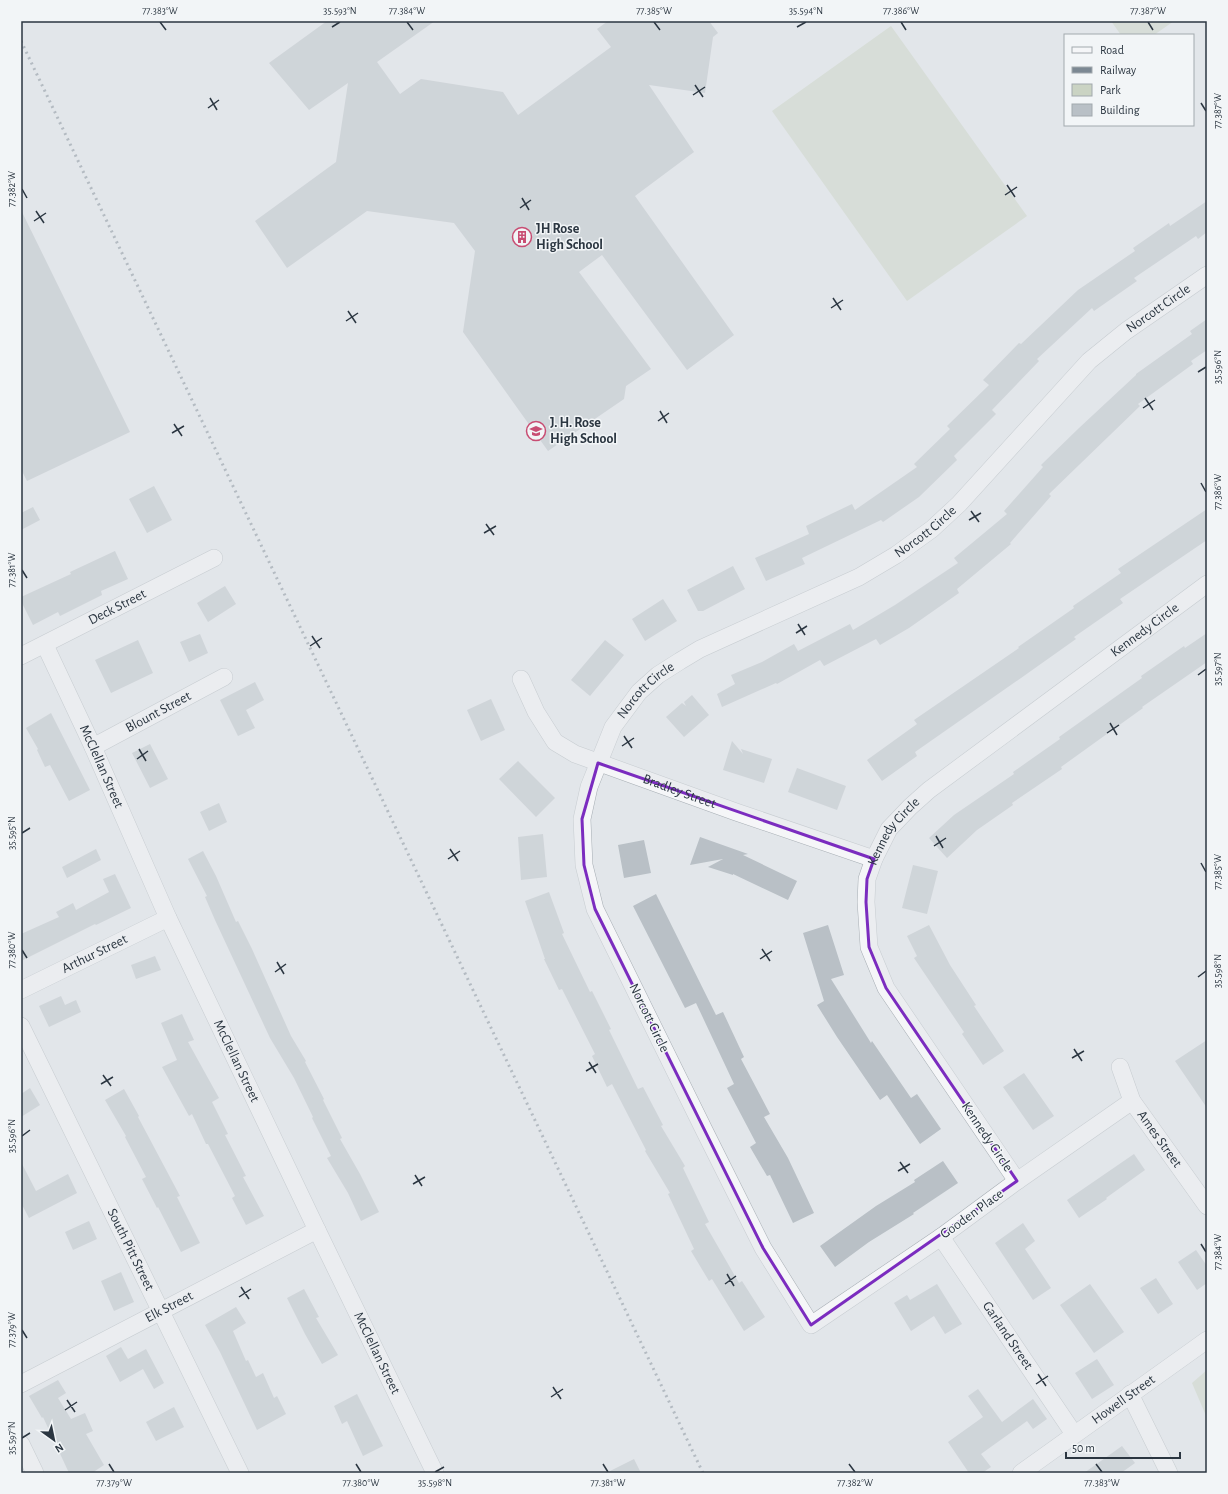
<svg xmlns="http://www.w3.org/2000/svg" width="1228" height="1494" font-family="'Alegreya Sans',sans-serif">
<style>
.green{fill:#cad3c3}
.building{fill:#b9c0c6}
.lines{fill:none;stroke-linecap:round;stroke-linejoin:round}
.minor-casing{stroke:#a7aeb4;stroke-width:18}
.minor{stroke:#f5f6f8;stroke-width:17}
.rail{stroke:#7c8893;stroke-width:3;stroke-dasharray:2 4;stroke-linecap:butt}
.marked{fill:none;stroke:#7b2cbf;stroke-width:3;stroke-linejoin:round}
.ticks{fill:none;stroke:#2b3641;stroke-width:1.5}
.labels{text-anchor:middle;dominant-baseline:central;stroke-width:3;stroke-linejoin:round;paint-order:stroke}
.poi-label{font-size:14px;font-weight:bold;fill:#2b3641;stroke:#f2f5f7;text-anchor:start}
.street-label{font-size:14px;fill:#2b3641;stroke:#f2f5f7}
.neatline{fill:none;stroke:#2b3641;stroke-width:1.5}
.ticks-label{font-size:10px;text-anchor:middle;fill:#2b3641}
</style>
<rect width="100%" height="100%" fill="#e2e6ea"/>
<path class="green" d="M1111,21h63l-20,14h-33z
M891,26l136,190 -120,85 -135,-190z
M1207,1370v48l-15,-35z"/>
<path class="building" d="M327,21h108l-58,41 23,32 21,-15 82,13 15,23 93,-68 -14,-18 11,-8h101l9,12 -5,4 -8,56 -56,-8 45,67 -59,44 99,139 -47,35 -85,-115 -23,17 72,97 -25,17 -2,13 -76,52 -85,-119 12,-81 -21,-28 -87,-12 -80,57 -32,-47 81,-59 12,-79 -39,27 -40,-47z
M1207,201v31l-9,7 -2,-3 -62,42 3,3 -43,30 -2,-3 -55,51 2,2 -47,49 4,4 -42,42 3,4 -38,37 -36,25 -2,-2 -79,38 3,6 -39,17 -11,-23 54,-24 -3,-8 46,-22 3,6 62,-43 -3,-3 36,-35 -3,-3 42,-41 -6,-5 36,-37 2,1 57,-54 57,-39 -2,-3 36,-25 1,3z
M21,210l109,222 -103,49 -6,-12z
M1207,319v31l-16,11 2,3 -55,40 2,2 -91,88 2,2 -41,47 1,1 -54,45 2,4 -50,35 -29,17 -4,-6 -52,27 -4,-6 -43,24 -1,-1 -54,24 -5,-13 18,-10 -4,-9 31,-13 32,-18 4,7 52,-27 3,6 42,-25 63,-42 -4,-5 53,-44 -3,-3 39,-44 -2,-2 38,-37 57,-53v-1l56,-40 -2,-3z
M154,486l18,34 -25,13 -18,-34z
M33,507l7,13 -19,10v-17z
M1207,509v31l-87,59 3,4 -49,34 2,2 -55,39 -106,74 2,4 -35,25 -15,-21 50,-36 -3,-4 105,-72 -1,-1 56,-39 -1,-2 48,-33 -3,-4z
M115,551l13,28 -27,12 1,4 -42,21 -2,-4 -25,13 -12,-24v-4l50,-23 -1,-2z
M733,566l12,23 -42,22h-5l-11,-21z
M225,586l11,18 -28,18 -11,-19z
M663,599l14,22 -32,20 -13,-22z
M1207,633v29l-65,45 1,1 -82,59 1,2 -50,34 1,2 -36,25 -30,28 -18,-20 25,-23 60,-41 -1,-2 47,-33 -1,-2 83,-59 -1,-2 43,-30 1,2z
M200,634l8,19 -19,9 -9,-20z
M138,640l15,33 -42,20 -16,-33z
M605,640l19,15 -34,41 -19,-16z
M255,682l9,18 -18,10 9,18 -17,8 -18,-36z
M692,695l17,20 -25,22 -18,-20 16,-14 4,3 -2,-4z
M491,699l14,31 -24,11 -14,-31z
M51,713l39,77 -21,11 -19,-36 -5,2 -8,-17 1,-1 -12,-21z
M732,741l11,13 -2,-5 31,10 -8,24 -41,-13z
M150,744l18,35 -18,9 -18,-35z
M518,761l37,37 -19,19 -37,-38z
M797,768l49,18 -9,24 -49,-18z
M219,803l8,19 -18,9 -9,-19z
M543,834l4,43 -26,3 -3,-43z
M700,837l48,17 -5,1 54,26 -9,19 -55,-26v1l-25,-8 15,-8 -33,6z
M644,840l7,33 -27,5 -6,-33z
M96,849l5,11 -34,18 -5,-11z
M203,851l13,25 20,46 2,-1 14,28 39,87 15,25 -1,1 19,37 -1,1 19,38 -2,1 20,35 19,38 -18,9 -13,-28 -21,-35 4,-2 -19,-38 1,-1 -19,-39 -24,-40 -55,-118 -10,-23 2,-1 -19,-37z
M913,865l25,6 -11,43 -25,-6z
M115,874l16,34 -35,17 -1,-1 -74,37v-27l38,-17 -3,-5 17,-9 3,7 33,-18 -6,-13z
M549,892l15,41 -2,1 28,58 2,-1 19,38 -2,1 29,59 5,-2 20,38 -2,1 24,40 -2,2 26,54 -4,2 34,59 3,-2 23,36 -21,14 -32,-52 -3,2 -18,-30 3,-2 -26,-55 2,-1 -25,-42 1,-1 -34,-66 -5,3 -15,-31 3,-2 -33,-65 -3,1 -15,-31h1l-20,-58z
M656,894l60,121 7,-3 21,45 -3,2 29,55 -6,3 24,41 26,55 -21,10 -23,-48 -3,1 -17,-29 6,-4 -29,-55 7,-4 -38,-81 -11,5 -52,-102z
M828,925l16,50 -13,4 40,64 1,-2 39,57 6,-4 24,35 -21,15 -33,-49 -7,5 -43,-63 -20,-32 7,-4 -21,-68z
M929,925l21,40 26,40 -2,1 30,45 -21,14 -21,-31 2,-2 -50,-74 3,-2 -10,-20z
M155,956l6,14 -25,9 -5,-14z
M61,996l4,9 11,-5 5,12 -32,15 -10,-21z
M182,1014l12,26 -6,2 31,56 -7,4 16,32 -3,1 21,41 -3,1 21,39 -18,9 -14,-27 3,-2 -27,-52h-2l-14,-30 -3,2 -27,-49 15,-7 -16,-37z
M1207,1040v68l-32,-47z
M1024,1073l30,43 -21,14 -30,-43z
M30,1088l10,17 -19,12v-23z
M124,1089l15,27 -1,1 42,79 -3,1 23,46 -19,9 -23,-45 -1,1 -15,-29 4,-2 -21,-40 1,-1 -21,-36z
M1134,1154l11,16 -39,28 1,1 -28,19 -12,-18z
M943,1161l15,22 -45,30 1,1 -45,28 -34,25 -15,-21 56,-40 39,-24 -1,-2z
M21,1162l15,29 32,-17 9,19 -48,25 -8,-15z
M89,1221l8,18 -24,11 -8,-18z
M1023,1223l12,18 -10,8 26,39 -18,12 -38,-57z
M1196,1250l11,16v17l-10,7 -19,-28z
M121,1272l13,30 -20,9 -13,-30z
M1156,1278l17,26 -15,10 -18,-26z
M937,1284l25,40 -17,10 -11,-18 -23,15 -17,-28 13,-8 3,5z
M1090,1284l34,48 -30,21 -34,-48z
M304,1289l15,28 -3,1 22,37 -16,9 -17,-30 -18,-36z
M236,1307l10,16 -13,8 13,30 2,-1 8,17 7,-4 11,25 3,-2 9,18 -29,16 -37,-78 -15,-27z
M121,1347l7,12 18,-10 18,34 -10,6 -11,-20 -23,13 -14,-26z
M1097,1359l17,26 -22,14 -17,-26z
M58,1380l8,13 -8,5 13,21 14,-6 8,18 -7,3 18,31 -12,8h-23l-26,-56 -1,1 -13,-22z
M978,1389l24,33 31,-23 14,20 -14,10 -6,-8 -46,33 10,13 -9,6h-13l-21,-31 35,-25 -15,-21z
M357,1394l26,52 -20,10 -16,-35 -5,3 -8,-18z
M174,1407l10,20 -28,14 -10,-19z
M1122,1446l13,17 -14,10h-37z
M634,1459l7,14h-35z"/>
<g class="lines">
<defs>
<g id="minor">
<path id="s1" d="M45,645l48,102 75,171 149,312 118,243"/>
<path id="s2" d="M21,656l193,-98"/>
<path id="s3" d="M521,679l15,33 19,30 20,12 161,58 138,47"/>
<path id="s4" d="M93,747l131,-70"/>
<path id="s5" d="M21,990l147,-72"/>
<path id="s6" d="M21,1026l219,447"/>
<path id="s7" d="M1120,1067l12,34 75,105"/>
<path id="s8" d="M1132,1101l-115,80 -76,56 -130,88 -48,-77 -58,-116 -110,-223 -11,-44 -2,-46 7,-32 24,-60 26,-35 19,-17 22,-14 20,-12 159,-72 37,-22 36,-26 27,-25 130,-143 37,-30 81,-56"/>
<path id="s9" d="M1017,1181l-131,-193 -17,-41 -3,-45 1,-23 7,-20 15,-30 21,-22 19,-17 278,-206"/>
<path id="s10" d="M941,1237l133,197"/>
<path id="s11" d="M21,1384l296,-154"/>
<path d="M1130,1394l39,79"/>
<path d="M21,1444l14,29"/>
<path id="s12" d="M1021,1473l186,-133"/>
</g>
</defs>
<use href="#minor" class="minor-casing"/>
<use href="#minor" class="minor"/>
<path class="rail" d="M21,41l682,1432"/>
</g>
<path d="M0 0H1228V1494H0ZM598,763l276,96 -7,20 -1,23 3,45 17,41 131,193 -206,144 -48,-77 -168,-339 -11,-44 -2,-46z" fill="#e2e6ea" fill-opacity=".55" fill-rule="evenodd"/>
<path class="marked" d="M598,763l276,96 -7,20 -1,23 3,45 17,41 131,193 -206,144 -48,-77 -168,-339 -11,-44 -2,-46z"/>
<path class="ticks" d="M160,22l6,8M407,22l6,8M654,22l6,8M901,22l5,8M1148,22l5,8M332,27l8,-5M797,27l9,-5M695,85l8,12M693,95l12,-8M210,98l7,12M1201,103l5,8M208,108l11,-8M1007,185l8,12M22,189l5,9M1005,195l12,-8M522,198l7,12M520,208l11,-8M36,211l8,12M34,221l12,-8M833,298l8,12M831,308l12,-8M348,311l8,12M346,321l12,-8M1198,372l8,-5M1145,398l8,12M1143,408l12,-8M660,411l7,12M658,421l11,-8M174,424l8,12M172,433l12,-7M1201,483l5,9M971,511l8,11M969,520l12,-7M486,524l8,11M484,533l12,-7M22,570l5,8M798,624l7,11M796,633l11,-7M312,636l8,12M310,646l12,-8M1198,675l8,-6M1110,723l7,12M1107,733l12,-8M624,736l8,12M622,746l12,-8M139,749l7,12M137,759l11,-8M22,833l8,-5M936,836l7,12M934,846l12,-8M450,849l8,12M448,859l12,-8M1201,863l5,9M762,949l8,12M22,950l5,8M760,959l12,-8M277,962l7,12M275,972l11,-8M1198,977l8,-6M1074,1049l8,12M1072,1058l12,-7M589,1062l7,11M586,1071l12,-7M103,1075l8,11M101,1084l12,-7M22,1136l8,-6M900,1162l8,11M898,1171l12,-7M415,1175l7,11M413,1184l12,-7M1201,1244l5,8M727,1274l7,12M725,1284l11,-8M241,1287l8,12M239,1297l12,-8M22,1330l5,8M1038,1374l8,12M1036,1384l12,-8M553,1387l8,12M551,1397l12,-8M67,1400l8,12M65,1410l12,-8M22,1438l8,-5M109,1464l5,8M356,1464l5,8M603,1464l5,8M849,1464l6,8M1096,1464l6,8M435,1472l9,-5"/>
<defs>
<symbol id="building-ring" viewBox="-11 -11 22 22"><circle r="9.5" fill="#f2f5f7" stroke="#c84d73" stroke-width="1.5"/><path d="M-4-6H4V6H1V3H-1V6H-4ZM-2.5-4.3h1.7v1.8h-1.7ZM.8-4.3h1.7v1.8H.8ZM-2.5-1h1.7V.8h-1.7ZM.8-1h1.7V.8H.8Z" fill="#c84d73"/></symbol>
<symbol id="school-ring" viewBox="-11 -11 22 22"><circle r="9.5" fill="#f2f5f7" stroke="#c84d73" stroke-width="1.5"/><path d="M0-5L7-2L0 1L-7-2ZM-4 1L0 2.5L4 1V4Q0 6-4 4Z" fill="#c84d73"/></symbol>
</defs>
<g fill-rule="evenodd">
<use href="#building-ring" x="511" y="226" width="22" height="22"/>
<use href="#school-ring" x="525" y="420" width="22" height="22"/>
</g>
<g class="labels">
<g class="poi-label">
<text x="536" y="229">JH Rose<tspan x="536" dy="16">High School</tspan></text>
<text x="550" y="423">J. H. Rose<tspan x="550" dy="16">High School</tspan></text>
</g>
<g class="street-label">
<text stroke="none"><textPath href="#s8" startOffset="1747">Norcott Circle</textPath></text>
<text stroke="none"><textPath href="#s8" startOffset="1423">Norcott Circle</textPath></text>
<text stroke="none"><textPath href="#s2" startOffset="108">Deck Street</textPath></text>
<text stroke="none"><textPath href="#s9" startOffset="725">Kennedy Circle</textPath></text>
<text stroke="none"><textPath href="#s8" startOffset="1099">Norcott Circle</textPath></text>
<text stroke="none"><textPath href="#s4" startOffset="74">Blount Street</textPath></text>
<text stroke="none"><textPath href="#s1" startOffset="134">McClellan Street</textPath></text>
<text stroke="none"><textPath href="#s3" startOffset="206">Bradley Street</textPath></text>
<text stroke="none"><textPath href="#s9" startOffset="401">Kennedy Circle</textPath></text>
<text stroke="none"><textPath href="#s5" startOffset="82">Arthur Street</textPath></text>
<text transform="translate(649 1018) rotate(64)">Norcott Circle</text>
<text stroke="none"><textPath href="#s1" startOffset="458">McClellan Street</textPath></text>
<text transform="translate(987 1137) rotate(56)">Kennedy Circle</text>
<text stroke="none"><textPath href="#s7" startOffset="83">Ames Street</textPath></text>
<text transform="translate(972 1214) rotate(-36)">Gooden Place</text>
<text stroke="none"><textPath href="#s6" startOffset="249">South Pitt Street</textPath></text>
<text stroke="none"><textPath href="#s11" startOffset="167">Elk Street</textPath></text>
<text stroke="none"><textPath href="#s10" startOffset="119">Garland Street</textPath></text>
<text stroke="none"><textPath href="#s1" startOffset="782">McClellan Street</textPath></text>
<text stroke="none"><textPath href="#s12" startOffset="126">Howell Street</textPath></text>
</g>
</g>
<rect width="1228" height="1494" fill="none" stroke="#f2f5f7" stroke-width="44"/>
<rect x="1064" y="34" width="130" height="92" fill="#f2f5f7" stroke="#a2a9ae"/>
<rect x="1072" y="47" width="20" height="6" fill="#f5f6f8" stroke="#a2a9ae"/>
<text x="1100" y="54" font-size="12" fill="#2b3641">Road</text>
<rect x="1072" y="67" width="20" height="6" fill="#7c8893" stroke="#a2a9ae"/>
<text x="1100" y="74" font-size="12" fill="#2b3641">Railway</text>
<rect x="1072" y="84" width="20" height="12" fill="#cad3c3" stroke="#a2a9ae"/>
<text x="1100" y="94" font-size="12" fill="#2b3641">Park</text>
<rect x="1072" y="104" width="20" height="12" fill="#b9c0c6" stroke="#a2a9ae"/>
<text x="1100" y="114" font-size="12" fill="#2b3641">Building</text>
<g transform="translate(54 1440) rotate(147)" stroke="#f2f5f7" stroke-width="3" paint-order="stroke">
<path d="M0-3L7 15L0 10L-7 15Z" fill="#2b3641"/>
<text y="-6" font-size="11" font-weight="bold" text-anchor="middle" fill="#2b3641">N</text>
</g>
<path d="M1066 1452v6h114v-6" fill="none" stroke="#2b3641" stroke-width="2"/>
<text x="1072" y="1452" font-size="12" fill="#2b3641" stroke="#f2f5f7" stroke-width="3" paint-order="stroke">50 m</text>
<rect x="22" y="22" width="1184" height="1450" class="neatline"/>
<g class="ticks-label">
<text x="160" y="14">77.383°W</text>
<text x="340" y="14">35.593°N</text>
<text x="407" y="14">77.384°W</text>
<text x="654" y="14">77.385°W</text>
<text x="806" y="14">35.594°N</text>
<text x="901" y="14">77.386°W</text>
<text x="1148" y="14">77.387°W</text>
<text transform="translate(1217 111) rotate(-90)" y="4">77.387°W</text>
<text transform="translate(11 189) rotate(-90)" y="4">77.382°W</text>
<text transform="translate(1217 367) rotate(-90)" y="4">35.596°N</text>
<text transform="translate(1217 492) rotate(-90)" y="4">77.386°W</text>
<text transform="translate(11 570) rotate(-90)" y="4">77.381°W</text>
<text transform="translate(1217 669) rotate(-90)" y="4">35.597°N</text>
<text transform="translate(11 833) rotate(-90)" y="4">35.595°N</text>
<text transform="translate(1217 872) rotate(-90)" y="4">77.385°W</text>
<text transform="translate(11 950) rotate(-90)" y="4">77.380°W</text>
<text transform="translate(1217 971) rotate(-90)" y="4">35.598°N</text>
<text transform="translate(11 1136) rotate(-90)" y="4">35.596°N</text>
<text transform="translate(1217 1252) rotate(-90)" y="4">77.384°W</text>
<text transform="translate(11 1330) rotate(-90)" y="4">77.379°W</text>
<text transform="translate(11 1438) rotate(-90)" y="4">35.597°N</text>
<text x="114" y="1486">77.379°W</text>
<text x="361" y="1486">77.380°W</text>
<text x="435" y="1486">35.598°N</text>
<text x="608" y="1486">77.381°W</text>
<text x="855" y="1486">77.382°W</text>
<text x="1102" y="1486">77.383°W</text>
</g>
</svg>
